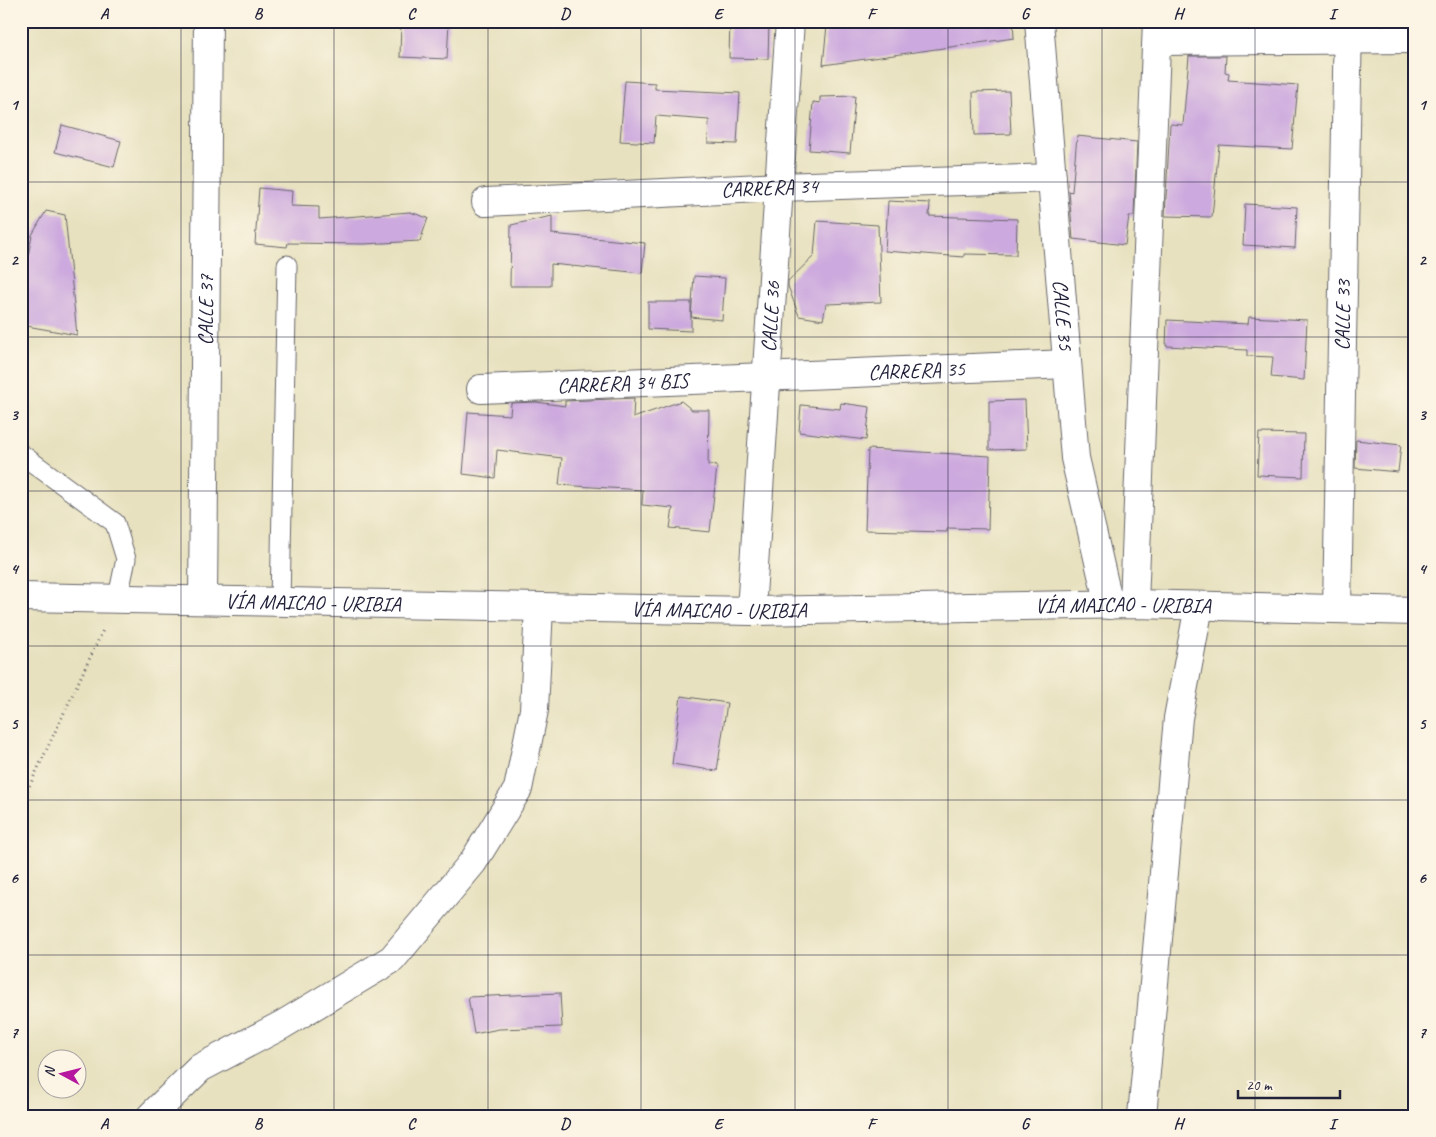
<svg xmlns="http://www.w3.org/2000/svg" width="1436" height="1137" font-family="Caveat,sans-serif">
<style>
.building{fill:#cca9de}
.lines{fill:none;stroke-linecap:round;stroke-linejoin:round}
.service-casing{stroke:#676569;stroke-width:21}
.minor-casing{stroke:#676569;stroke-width:30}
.tertiary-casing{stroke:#676569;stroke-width:30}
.path{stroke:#676569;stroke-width:3;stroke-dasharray:1 4;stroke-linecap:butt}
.service{stroke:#fff;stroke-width:19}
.minor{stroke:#fff;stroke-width:28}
.tertiary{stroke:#fff;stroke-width:28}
.grid{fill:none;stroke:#22223b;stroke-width:1;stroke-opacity:0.55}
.labels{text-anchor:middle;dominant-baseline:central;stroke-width:4.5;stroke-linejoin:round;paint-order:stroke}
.street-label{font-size:21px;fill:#22223b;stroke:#fcf5e5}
.neatline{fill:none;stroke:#22223b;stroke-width:2}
.grid-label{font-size:16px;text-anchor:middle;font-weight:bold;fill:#22223b}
</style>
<rect width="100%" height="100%" fill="#fcf5e5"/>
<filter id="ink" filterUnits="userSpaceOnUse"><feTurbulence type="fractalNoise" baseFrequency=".02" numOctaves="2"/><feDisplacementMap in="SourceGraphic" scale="10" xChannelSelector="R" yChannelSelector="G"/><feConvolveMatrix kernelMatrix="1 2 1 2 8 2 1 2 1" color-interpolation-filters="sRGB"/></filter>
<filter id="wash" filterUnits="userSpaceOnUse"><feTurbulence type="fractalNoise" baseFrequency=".0096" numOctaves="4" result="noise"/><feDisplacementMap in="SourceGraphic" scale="20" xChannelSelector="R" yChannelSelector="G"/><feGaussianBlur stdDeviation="1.12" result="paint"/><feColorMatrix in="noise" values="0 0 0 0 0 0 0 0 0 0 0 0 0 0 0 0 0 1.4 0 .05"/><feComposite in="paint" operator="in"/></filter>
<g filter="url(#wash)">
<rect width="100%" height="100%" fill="#e7e1bf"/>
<g id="blocks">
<path class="building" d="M401,21h48l-2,38 -47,-2z
M730,21h39l-1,38 -39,-1z
M928,21h85l1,17 -191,27 4,-40 102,1z
M1192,21h37v4h-37z
M1189,56h37l-1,16 4,1 -1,7 70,5 -6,64 -73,-4 -7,72 -47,-1 5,-92 13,1z
M625,81l30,2v6l85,4 -3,51 -29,-1 1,-23 -53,-4 -2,27 -34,-2z
M1009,91l2,43 -37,1 -1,-43z
M855,96l-5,57 -41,-3 4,-48 7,1v-6z
M62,125l59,16 -7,26 -59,-15z
M1077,136l60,6 -3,74h-5l-4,29 -52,-6 -4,-48 3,1z
M259,188l33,3 -1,15 28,1v12l91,-7 18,6 -8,23 -56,3 -76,-1 -1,4 -32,-3z
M888,201l42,2 -1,13 88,3 -1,36 -52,-1v3l-79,-6z
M1245,204l52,3 -2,41 -52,-3z
M46,211l19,4 12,120 -56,-10v-31l11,-59z
M552,216v18l93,9 -3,30 -91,-9v22h-41l1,-61z
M817,221l61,4 3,77 -55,2 -3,16 -24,-4 -11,-30v-5l26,-25z
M694,276l31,2 -3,42 -31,-3z
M648,302h43v29l-43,-2z
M1249,317l58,3 -3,60 -33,-3 2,-20 -26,-1v-6l-81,-4 1,-26 81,4z
M634,398l-1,20 48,-17 11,9h17l-1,55 9,1 -7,66 -40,-4 3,-20 -31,-3 1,-15 -84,-5 3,-27 -65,-8 -2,28 -32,-4 5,-62 42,3 1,-12 25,-1 29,4v-5z
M1025,400l2,49 -38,1v-49z
M841,403l29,4 -4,33 -67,-8 2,-27 39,4z
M1259,433l45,1 -1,43 -46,-2z
M1356,440l45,5 -3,27 -43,-4z
M868,449l122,7 -2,73 -41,-1v4l-82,-2z
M681,696l46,7 -10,68 -45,-7z
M560,993l2,34 -63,2 -25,5 -6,-37z"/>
</g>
</g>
<g filter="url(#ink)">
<use href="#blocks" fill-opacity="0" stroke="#676569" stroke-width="1"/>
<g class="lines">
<defs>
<path id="service" d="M21,454l94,69 11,36 -8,38
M280,602l7,-337"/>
<g id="minor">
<path id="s1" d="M1039,21l36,437 34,147"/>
<path d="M1158,41l257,-2"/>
<path id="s2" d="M486,202l293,-15 273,-9"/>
<path id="s3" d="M481,389l586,-25"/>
<path id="s4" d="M203,599l5,-578"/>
<path d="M1134,604l23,-583"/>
<path id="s5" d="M1337,609l11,-588"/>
<path id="s6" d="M751,611l39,-590"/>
<path d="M151,1116l49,-48 82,-43 110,-66 81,-97 45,-73 16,-79 5,-103"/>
<path d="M1142,1116l36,-398 21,-112"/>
</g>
<g id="tertiary">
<path id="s7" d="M21,597l730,14 383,-7 281,7"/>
</g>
</defs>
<use href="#service" class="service-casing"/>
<use href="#minor" class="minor-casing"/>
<use href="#tertiary" class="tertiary-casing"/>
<path class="path" d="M21,804l82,-174"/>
<use href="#service" class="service"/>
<use href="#minor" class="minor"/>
<use href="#tertiary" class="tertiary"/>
</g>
</g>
<path class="grid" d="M181,21v1095M334,21v1095M488,21v1095M641,21v1095M795,21v1095M948,21v1095M1102,21v1095M1255,21v1095M21,182h1394M21,337h1394M21,491h1394M21,646h1394M21,800h1394M21,955h1394"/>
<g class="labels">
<g class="street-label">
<text stroke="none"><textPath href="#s2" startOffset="284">CARRERA 34</textPath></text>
<text stroke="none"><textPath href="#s4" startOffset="289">CALLE 37</textPath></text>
<text stroke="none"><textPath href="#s1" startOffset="295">CALLE 35</textPath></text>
<text stroke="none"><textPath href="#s5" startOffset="294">CALLE 33</textPath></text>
<text stroke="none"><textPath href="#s6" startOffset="295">CALLE 36</textPath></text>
<text stroke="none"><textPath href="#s3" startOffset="436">CARRERA 35</textPath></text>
<text stroke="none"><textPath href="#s3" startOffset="142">CARRERA 34 BIS</textPath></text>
<text stroke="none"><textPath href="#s7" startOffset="292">VÍA MAICAO - URIBIA</textPath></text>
<text stroke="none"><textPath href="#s7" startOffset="1102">VÍA MAICAO - URIBIA</textPath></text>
<text stroke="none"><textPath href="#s7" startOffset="698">VÍA MAICAO - URIBIA</textPath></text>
</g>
</g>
<rect width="1436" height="1137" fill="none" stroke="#fcf5e5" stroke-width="55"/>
<g transform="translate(62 1074) rotate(277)"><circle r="24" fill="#fcf5e5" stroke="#a5a1a1"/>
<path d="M0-4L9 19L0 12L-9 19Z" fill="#b5179e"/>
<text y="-8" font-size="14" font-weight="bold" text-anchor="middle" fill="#22223b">N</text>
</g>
<path d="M1238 1090v8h102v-8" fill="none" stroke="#22223b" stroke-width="2.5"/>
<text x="1246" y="1090" font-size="15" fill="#22223b" stroke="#fcf5e5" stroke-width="4" paint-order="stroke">20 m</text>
<rect x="28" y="28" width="1380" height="1082" class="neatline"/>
<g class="grid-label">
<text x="104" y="19">A</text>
<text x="258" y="19">B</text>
<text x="411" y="19">C</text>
<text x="565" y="19">D</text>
<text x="718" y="19">E</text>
<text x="871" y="19">F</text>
<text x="1025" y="19">G</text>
<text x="1178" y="19">H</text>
<text x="1332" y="19">I</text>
<text x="14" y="110">1</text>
<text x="1422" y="110">1</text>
<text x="14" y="265">2</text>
<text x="1422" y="265">2</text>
<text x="14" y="420">3</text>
<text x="1422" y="420">3</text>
<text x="14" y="574">4</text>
<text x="1422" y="574">4</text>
<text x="14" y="729">5</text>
<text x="1422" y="729">5</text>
<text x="14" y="883">6</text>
<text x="1422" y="883">6</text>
<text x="14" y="1038">7</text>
<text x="1422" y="1038">7</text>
<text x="104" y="1129">A</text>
<text x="258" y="1129">B</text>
<text x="411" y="1129">C</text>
<text x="565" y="1129">D</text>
<text x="718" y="1129">E</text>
<text x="871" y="1129">F</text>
<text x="1025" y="1129">G</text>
<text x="1178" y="1129">H</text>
<text x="1332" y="1129">I</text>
</g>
</svg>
